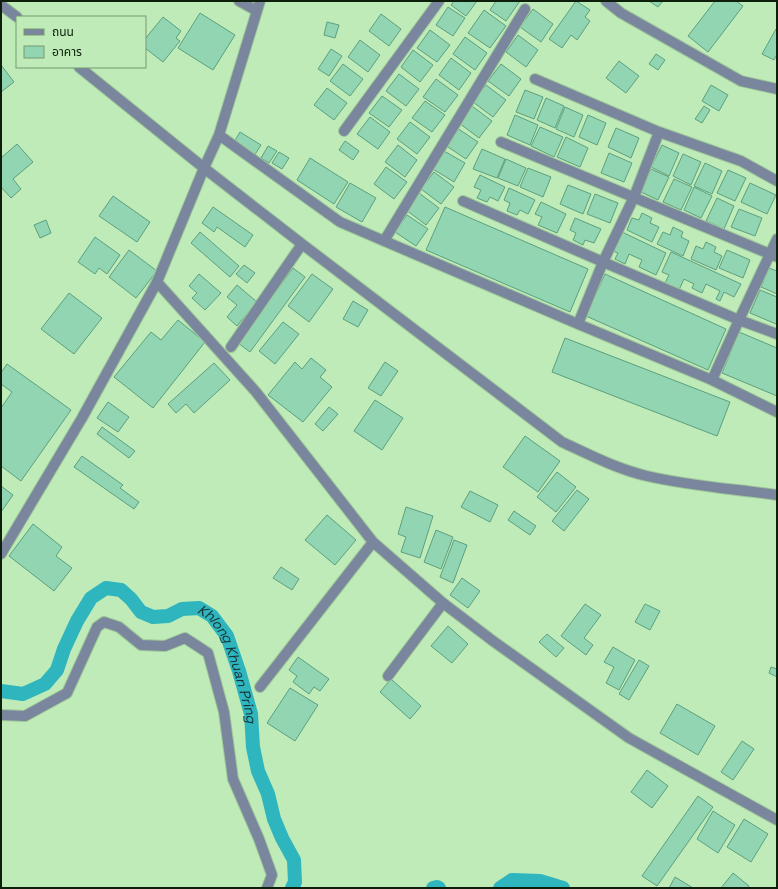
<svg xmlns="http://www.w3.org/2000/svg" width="778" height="889" font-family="'Space Grotesk','Noto Sans Thai',sans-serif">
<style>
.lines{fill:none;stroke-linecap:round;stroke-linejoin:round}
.canal{stroke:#2eb5bd;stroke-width:14}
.building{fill:#92d5b2;stroke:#5d9f7e}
.minor-casing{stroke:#9ec698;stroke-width:12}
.minor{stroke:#79869d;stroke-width:10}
.labels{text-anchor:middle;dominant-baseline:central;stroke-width:3;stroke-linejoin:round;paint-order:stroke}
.water-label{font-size:14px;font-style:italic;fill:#173234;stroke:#beebb7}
</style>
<rect width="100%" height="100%" fill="#beebb7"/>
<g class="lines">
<g class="canal">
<path id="s1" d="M1,691l22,3 22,-10 12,-14 7,-21 13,-28 14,-23 15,-10 15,2 10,9 10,13 12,5 15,-1 14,-7 17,-1 13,8 15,20 12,35 12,43 2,33 5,24 10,23 6,25 8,19 12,22 1,22 -3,6"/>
<path d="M433,888l4,-1 2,1"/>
<path d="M500,888l12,-8 28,1 23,7"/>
</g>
</g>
<path class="building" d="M454,1h23l-11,15 -15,-11z
M496,1h24l-14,20 -16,-11z
M576,1l14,9 -5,7 5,4 -13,19 -6,-5 -9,13 -13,-9z
M649,1h14l-5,6z
M715,1h21l7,5 -35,46 -20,-16z
M448,7l17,11 -12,18 -17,-11z
M533,9l20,15 -12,18 -21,-15z
M484,10l22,16 -16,22 -22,-15z
M200,13l35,22 -22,35 -35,-22z
M381,14l20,15 -12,17 -20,-15z
M163,17l18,14 -5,7 4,3 -17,21 -18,-14v-9z
M327,22l12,3 -4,13 -11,-3z
M776,29h1v25l-3,6 -12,-6z
M430,30l20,15 -13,17 -20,-14z
M518,35l20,15 -12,17 -20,-15z
M465,37l22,16 -12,17 -22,-16z
M360,40l20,15 -12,17 -20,-15z
M331,49l11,7 -13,20 -11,-7z
M413,50l20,15 -13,17 -19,-15z
M656,54l9,6 -7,10 -9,-6z
M451,58l20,15 -12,17 -20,-15z
M619,61l20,15 -13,17 -20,-15z
M343,64l20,15 -13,17 -20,-15z
M501,64l20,15 -12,17 -21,-15z
M1,65l13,17 -13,10z
M399,74l20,15 -13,17 -20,-15z
M436,79l22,16 -13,17 -22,-15z
M486,85l20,15 -13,17 -20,-15z
M711,85l17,10 -9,16 -17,-10z
M327,88l20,15 -13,17 -20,-15z
M525,90l18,7 -9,22 -18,-7z
M382,96l20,14 -13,17 -20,-14z
M546,98l18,8 -9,22 -18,-8z
M425,101l20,14 -13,17 -20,-14z
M472,106l20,15 -13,17 -20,-15z
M704,106l6,4 -8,13 -7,-4z
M565,107l18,8 -9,22 -18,-8z
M515,115l23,10 -8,20 -23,-10z
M588,115l18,8 -9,22 -18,-8z
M370,117l20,15 -12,17 -21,-15z
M410,122l20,15 -13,17 -20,-15z
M540,127l23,10 -9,20 -23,-11z
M457,128l21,14 -12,17 -21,-14z
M616,128l23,10 -8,20 -23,-11z
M240,132l21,13 -7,11 -21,-12z
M566,137l22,11 -8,19 -23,-10z
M345,141l14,10 -6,9 -14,-10z
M17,144l16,18 -20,17 8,10 -10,9 -10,-11v-29z
M398,145l19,15 -12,17 -20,-15z
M662,145l17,8 -10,23 -18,-9z
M268,146l9,5 -8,12 -8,-5z
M482,149l23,10 -8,19 -24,-9z
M444,151l21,12 -11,19 -21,-13z
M279,152l10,6 -7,11 -10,-6z
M609,153l23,10 -8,19 -23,-9z
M683,154l18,8 -10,23 -18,-9z
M310,158l38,24 -14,22 -37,-24z
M506,159l20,9 -8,18 -20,-8z
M705,163l17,8 -10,23 -18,-8z
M386,167l21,15 -13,17 -20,-15z
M528,168l23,9 -8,20 -23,-10z
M651,169l18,8 -11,23 -17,-8z
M728,170l18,8 -11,23 -18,-8z
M434,172l20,15 -13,17 -20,-15z
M480,175l25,12 -7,14 -8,-4 -3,5 -10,-4 4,-8 -7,-3z
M674,179l18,8 -11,23 -18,-8z
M350,183l26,15 -14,24 -26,-15z
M750,183l26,12 -9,19 -26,-12z
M568,185l23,9 -8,20 -23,-10z
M694,187l18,9 -11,22 -17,-8z
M509,188l26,12 -7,14 -8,-4 -3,5 -10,-4 3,-8 -6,-3z
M419,193l20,15 -13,17 -20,-15z
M595,194l23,9 -8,20 -23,-9z
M113,196l37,26 -13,20 -38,-26z
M717,198l17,8 -10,23 -18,-8z
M541,202l25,12 -9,19 -19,-8 4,-8 -7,-3z
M213,207l40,28 -8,12 -28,-20 -3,5 -12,-9z
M445,207l143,62 -18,43 -144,-62z
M739,209l23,9 -7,18 -24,-9z
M642,213l10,5 -2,5 9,4 -7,15 -25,-12 5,-12 7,2z
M407,215l21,14 -12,17 -21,-14z
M575,218l26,11 -7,14 -9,-3 -2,5 -10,-5 3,-7 -6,-3z
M46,220l5,13 -11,5 -6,-13z
M673,227l10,5 -2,5 8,4 -6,15 -26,-12 6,-12 7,3z
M200,232l39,34 -9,11 -39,-34z
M622,232l44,21 -10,22 -17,-8 3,-7 -13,-6 -4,10 -10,-5 3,-6 -5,-2z
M95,237l25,18 -13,19 -8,-6 -4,6 -17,-12z
M706,242l10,5 -2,5 8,4 -6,14 -25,-11 5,-13 7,3z
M129,250l28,21 -21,27 -27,-21z
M727,250l23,10 -7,18 -24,-10z
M671,252l70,32 -7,13 -10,-5 -4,9 -4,-2 4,-8 -14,-7 -4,9 -10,-5 2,-4 -10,-5 -5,11 -14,-7 4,-8 -7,-3z
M244,265l11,8 -8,10 -11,-9z
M293,268l12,9 -55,75 -12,-9z
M769,268l8,3v23l-16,-7z
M199,274l22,19 -16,17 -13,-12 5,-5 -8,-7z
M312,274l21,15 -24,33 -21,-16z
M605,274l121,55 -18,41 -122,-54z
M237,285l20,17 -20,24 -10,-9 10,-12 -10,-8z
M760,290l17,7v25l-1,2 -26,-11z
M69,293l33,25 -28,36 -33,-25z
M353,301l15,9 -10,17 -15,-8z
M178,320l27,22 -52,66 -39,-31 37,-45 10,8z
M283,322l16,12 -24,30 -16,-13z
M739,332l38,16v48l-55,-23z
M565,338l165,64 -13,34 -165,-64z
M311,358l15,12 -6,7 12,10 -29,35 -35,-27 27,-33 7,7z
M385,362l13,9 -17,25 -13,-8z
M214,363l16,17 -36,33 -8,-9 -10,9 -8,-9z
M7,364l64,46 -50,71 -20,-15v-58l11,-16 -11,-8v-11z
M375,400l28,18 -21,32 -28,-19z
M108,402l21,15 -11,15 -21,-14z
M329,407l9,7 -15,17 -8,-7z
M102,427l33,24 -6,7 -32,-24z
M525,436l35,25 -22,31 -35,-25z
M82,456l41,29 -3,3 19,14 -5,7 -60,-42z
M557,472l19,15 -20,25 -19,-15z
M1,486l12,9 -12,17z
M577,490l12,9 -25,32 -12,-10z
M470,491l28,14 -8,17 -29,-15z
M406,507l27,9 -13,42 -19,-6 5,-15 -8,-3z
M514,511l22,15 -6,9 -22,-15z
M327,515l29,25 -21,25 -30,-25z
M33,524l29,23 -6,9 16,12 -18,23 -45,-35z
M436,530l17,7 -12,32 -17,-7z
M454,540l13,5 -14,38 -13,-6z
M281,567l18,12 -7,11 -19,-12z
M462,578l18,13 -12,17 -18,-13z
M585,604l16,11 -17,23 9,7 -7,10 -25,-19z
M645,604l15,7 -10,19 -15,-8z
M448,626l20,18 -16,19 -21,-17z
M547,634l17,14 -8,9 -17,-15z
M613,647l22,13 -16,30 -13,-7 8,-16 -10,-5z
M298,657l31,22 -9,12 -6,-4 -5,7 -16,-12 4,-6 -8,-6z
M639,660l10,6 -20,34 -10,-6z
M771,667l6,2v8l-8,-4z
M391,679l30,27 -11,13 -30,-27z
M290,688l28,17 -23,36 -28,-18z
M677,704l38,22 -17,29 -38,-22z
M742,741l12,8 -21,31 -12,-8z
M647,770l21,16 -16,22 -21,-16z
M698,796l15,11 -56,79 -15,-10z
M713,811l22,14 -17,28 -21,-14z
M744,819l24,15 -17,28 -24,-15z
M733,873l16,13 -1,2h-27z
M675,877l18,11h-24z"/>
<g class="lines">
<defs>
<path id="minor" d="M239,1l18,10
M606,1l15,12 120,68 36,8
M1,5l16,12
M79,67l125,101 98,76 260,198c28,13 55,27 85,34 43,10 87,13 130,19
M535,79l124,53 82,29 36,20
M344,131l95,-130
M219,135l121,87 238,102 134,56 65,32
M501,142l276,115
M463,201l140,61 136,58 38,14
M384,241l141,-232
M157,282l99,110 117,150 70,61 50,38 136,97 148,82
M578,324l25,-62 31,-65 25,-65
M231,347l71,-103
M712,380l27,-60 38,-81
M1,554l81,-136 75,-136 47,-114 15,-33 41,-134
M388,676l55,-73
M260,687l113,-145
M1,715l24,1 42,-23 30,-66 7,-5 15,5 22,18 24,1 20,-8 23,15 16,59 9,67 26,60 13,36 -5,13"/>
</defs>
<use href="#minor" class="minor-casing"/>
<use href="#minor" class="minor"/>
</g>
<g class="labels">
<g class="water-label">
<text stroke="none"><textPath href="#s1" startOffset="334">Khlong Khuan Pring</textPath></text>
</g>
</g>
<rect width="778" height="889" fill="none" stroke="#0d1e0b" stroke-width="4"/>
<rect x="16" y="16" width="130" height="52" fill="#beebb7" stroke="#779972"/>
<rect x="24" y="29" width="20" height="6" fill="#79869d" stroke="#779972"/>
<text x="52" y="36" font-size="12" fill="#0d1e0b">ถนน</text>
<rect x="24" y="46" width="20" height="12" fill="#92d5b2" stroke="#779972"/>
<text x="52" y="56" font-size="12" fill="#0d1e0b">อาคาร</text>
</svg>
